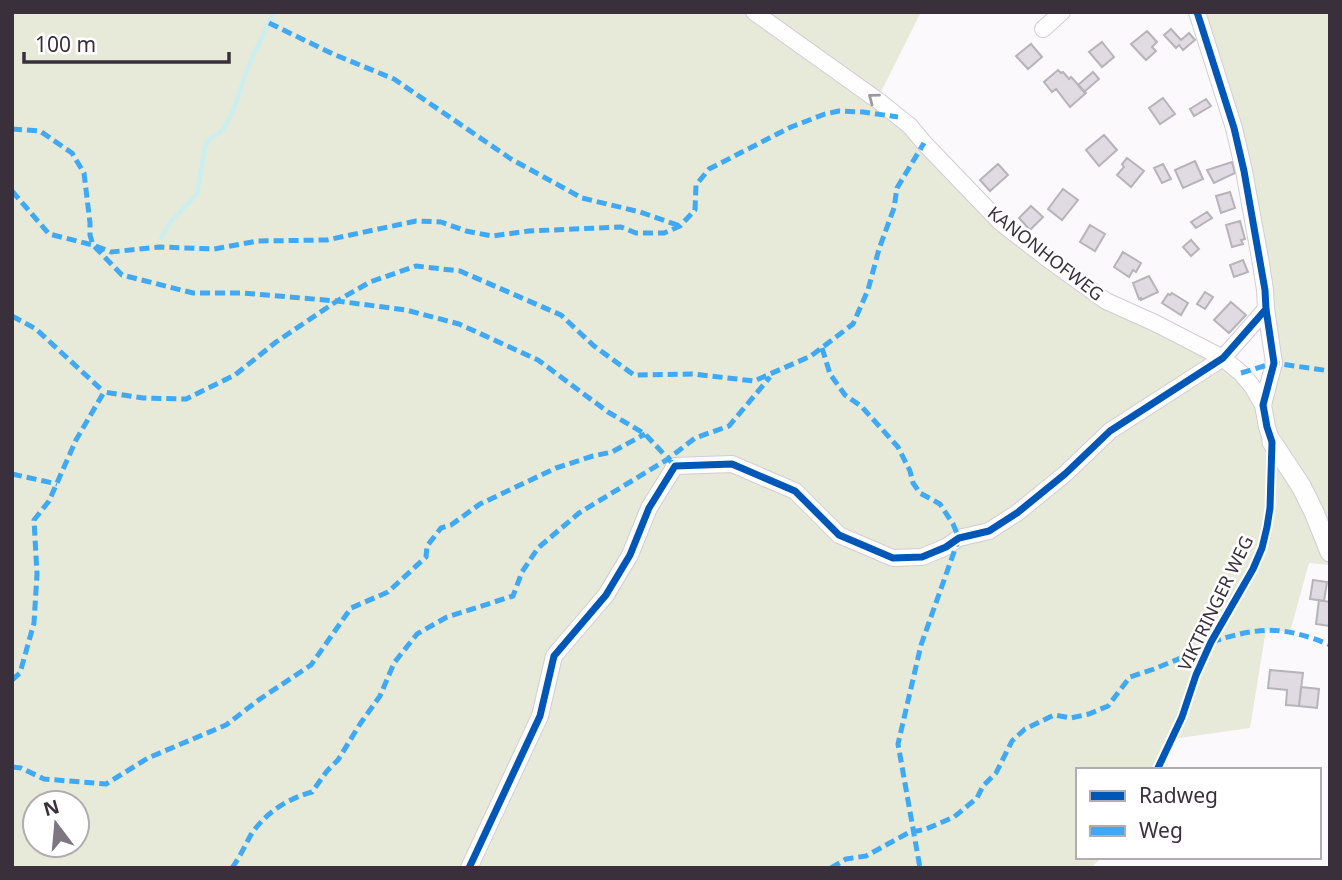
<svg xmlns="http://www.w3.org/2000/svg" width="1342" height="880" font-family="'Noto Sans',sans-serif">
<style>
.green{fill:#e7e9d9;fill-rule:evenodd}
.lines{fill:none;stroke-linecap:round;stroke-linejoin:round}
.stream{stroke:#cdeeef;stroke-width:4.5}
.building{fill:#e0dae2;stroke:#b8b2b9;stroke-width:2}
.minor-casing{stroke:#d2ccd4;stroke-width:18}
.tertiary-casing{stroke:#d2ccd4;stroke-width:21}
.minor{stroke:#fffeff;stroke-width:16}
.tertiary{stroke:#fffeff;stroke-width:19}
.quiet{stroke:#3fa9f5;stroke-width:5;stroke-dasharray:10 5;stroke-linecap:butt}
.cycleway-casing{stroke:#fff;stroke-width:11}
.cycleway{stroke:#0057b8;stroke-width:7}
.oneway{stroke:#9c979e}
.labels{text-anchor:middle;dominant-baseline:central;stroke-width:5;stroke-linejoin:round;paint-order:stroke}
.street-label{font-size:18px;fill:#3a303c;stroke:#fff}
</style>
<rect width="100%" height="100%" fill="#fcf9fd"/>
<path class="green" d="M12,12h909l-44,88 123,122 106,79 117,57 39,47 9,-27 -10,-114 -64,-252h133v553l-21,-2 -19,69 -24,-2 -16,98 -78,11 -15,31h-79v87h24l-11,11h-1079zM35,803h42v42h-42z"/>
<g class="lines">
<path class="stream" d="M161,238l10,-17 26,-27 9,-52 17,-12 10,-19 15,-44 26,-55"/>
</g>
<path class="building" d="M1171,29l10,11 8,-7 6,7 -12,10 -4,-5 -3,3 -12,-13z
M1147,31l10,11 -5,5 4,4 -10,9 -15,-16z
M1102,42l12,15 -12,10 -13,-15z
M1031,44l11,13 -14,12 -12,-13z
M1058,70l3,3 2,-1 6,7 2,-2 15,16 -16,14 -14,-18 -4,3 -8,-10z
M1093,72l6,7 -15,13 -6,-7z
M1163,98l12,16 -15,10 -11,-16z
M1206,99l5,7 -17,10 -4,-7z
M1104,135l13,15 -18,16 -13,-16z
M1127,158l17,13 -13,16 -14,-12 7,-8 -2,-3z
M1195,161l8,18 -20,9 -8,-18z
M1232,162l3,11 -21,10 -7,-13z
M998,164l10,11 -18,16 -10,-11z
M1163,164l8,15 -9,4 -8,-15z
M1063,189l15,11 -16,20 -14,-11z
M1230,192l5,16 -14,5 -5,-17z
M1031,206l12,11 -13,13 -11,-12z
M1207,212l5,6 -16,10 -5,-6z
M1240,221l5,18 -4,1 2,4 -11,3 -6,-22z
M1090,225l15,9 -10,17 -15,-9z
M1191,240l8,9 -8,7 -8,-9z
M1123,252l18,11 -5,9 -3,-2 -4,7 -15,-10z
M1243,260l5,12 -14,5 -4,-12z
M1149,276l9,16 -17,8v-2l-2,1 -6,-16z
M1205,292l8,5 -8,12 -8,-5z
M1172,293l16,10 -7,12 -19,-12 6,-9 2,1z
M1231,302l15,13 -17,18 -15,-13z
M1313,580l14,2 -3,19 -14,-2z
M1319,600l11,2v24l-14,-2z
M1270,670l33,3 -4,33 -13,-1 1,-15 -19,-2z
M1301,687l18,2 -2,19 -18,-2z"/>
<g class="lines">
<defs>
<path id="minor" d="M754,12l126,90 30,24 14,17 76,79 45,35 61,44 49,22 68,35 18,15 11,13 11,19 4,22 5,15
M1197,12l37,116 10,43 17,93 4,26 1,19 8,54 -11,42
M1043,29l19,-17
M469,868l71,-152 14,-60 52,-61 24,-40 19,-47 26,-42 57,-2 63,27 44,44 54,23 29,-1 24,-10 13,-9 30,-7 28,-18 48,-39 45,-43 113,-73 43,-49"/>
<path id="tertiary" d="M1272,442l29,44 13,26 16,40"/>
</defs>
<use href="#minor" class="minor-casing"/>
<use href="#tertiary" class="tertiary-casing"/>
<use href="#minor" class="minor"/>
<use href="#tertiary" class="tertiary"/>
<path class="quiet" d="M269,23l64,31 61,25 117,80 71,39 58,14 40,14
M12,129l28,2 32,22 12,20 6,50v12l3,10 29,30 71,18h49l95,8 69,9 53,14 79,36 70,52 37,22 30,32
M12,191l37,43 44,11 18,7 49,-5 54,2 44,-8 69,-1 89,-19 25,1 25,9 26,5 37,-5 92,-4 15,6h28l16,-7 15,-16 1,-25 13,-16 82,-42 34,-13 14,-3 24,1 35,5
M12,316l24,13 68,63
M822,348l8,26 15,21 16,11 37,41 12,24 3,12 7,10 20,11 13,20 6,14 -38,107 -23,99 22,124
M1241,373l33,-10 56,8
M12,474l45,10
M1211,642c48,-15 71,-17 119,3
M12,680l8,-7 14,-50 3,-49 -3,-54 15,-19 27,-61 28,-48 39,6 43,1 49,-24 41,-33 61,-41 33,-19 46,-16 44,5 101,44 33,31 40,29 59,-1 61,7 57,-25 42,-32 15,-34 11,-41 15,-41 3,-20 27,-45
M12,767l9,1 23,11 62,5 42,-26 78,-33 34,-26 51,-34 40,-57 37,-16 38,-35 1,-11 14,-18 10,-3 29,-21 76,-36 37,-12 19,-4 33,-18
M232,868c8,-11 13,-23 20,-35 15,-21 35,-34 60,-41l15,-21 11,-11 22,-36 20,-28 14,-33 23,-29 30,-17 66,-21 9,-24 16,-24 41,-35 89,-54 27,-21 34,-12 41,-49
M831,868l15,-9 20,-3 42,-23 18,-4 28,-12 23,-19 6,-12 13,-13 16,-32 13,-12 29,-14 17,3 18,-4 19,-8 22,-29 24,-8 54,-22"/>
<defs>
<path id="cycleway" d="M1157,770l25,-53 14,-42 15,-33 42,-73 9,-21 5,-21 3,-19 2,-66 -5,-15 -4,-22 11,-42 -8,-54 -1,-19 -21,-119 -10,-43 -37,-116
M469,868l71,-152 14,-60 52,-61 24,-40 19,-47 26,-42 57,-2 63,27 44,44 54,23 29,-1 24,-10 13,-9 30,-7 28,-18 48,-39 45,-43 113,-73 43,-49"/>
</defs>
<use href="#cycleway" class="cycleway-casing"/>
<use href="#cycleway" class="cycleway"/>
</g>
<defs><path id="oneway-chevron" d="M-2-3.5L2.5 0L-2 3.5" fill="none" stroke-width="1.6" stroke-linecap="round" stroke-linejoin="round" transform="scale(1.75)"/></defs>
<use class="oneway" href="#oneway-chevron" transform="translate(873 98) rotate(-143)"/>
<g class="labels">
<g class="street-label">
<text transform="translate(1046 253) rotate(38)">KANONHOFWEG</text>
<text transform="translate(1215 603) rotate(-64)">VIKTRINGER WEG</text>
</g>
</g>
<rect width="1342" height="880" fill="none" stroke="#3a303c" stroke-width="28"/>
<rect x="1076" y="768" width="245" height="91" fill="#ffffff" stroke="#b0acb1" stroke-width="2"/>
<rect x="1090" y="791" width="35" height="10" fill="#0057b8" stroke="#b0acb1" stroke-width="2"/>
<text x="1139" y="803" font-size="21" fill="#3a303c">Radweg</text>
<rect x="1090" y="826" width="35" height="10" fill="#3fa9f5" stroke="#b0acb1" stroke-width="2"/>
<text x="1139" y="838" font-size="21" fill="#3a303c">Weg</text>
<g transform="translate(56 824) rotate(344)"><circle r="33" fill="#ffffff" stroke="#b0acb1" stroke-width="2"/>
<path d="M0-5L12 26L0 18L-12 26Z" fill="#7e7680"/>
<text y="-10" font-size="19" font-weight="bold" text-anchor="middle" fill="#3a303c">N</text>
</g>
<path d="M24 52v10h205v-10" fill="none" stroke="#3a303c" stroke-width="3.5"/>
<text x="35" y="52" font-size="21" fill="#3a303c" stroke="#ffffff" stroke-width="5" paint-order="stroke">100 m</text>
</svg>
